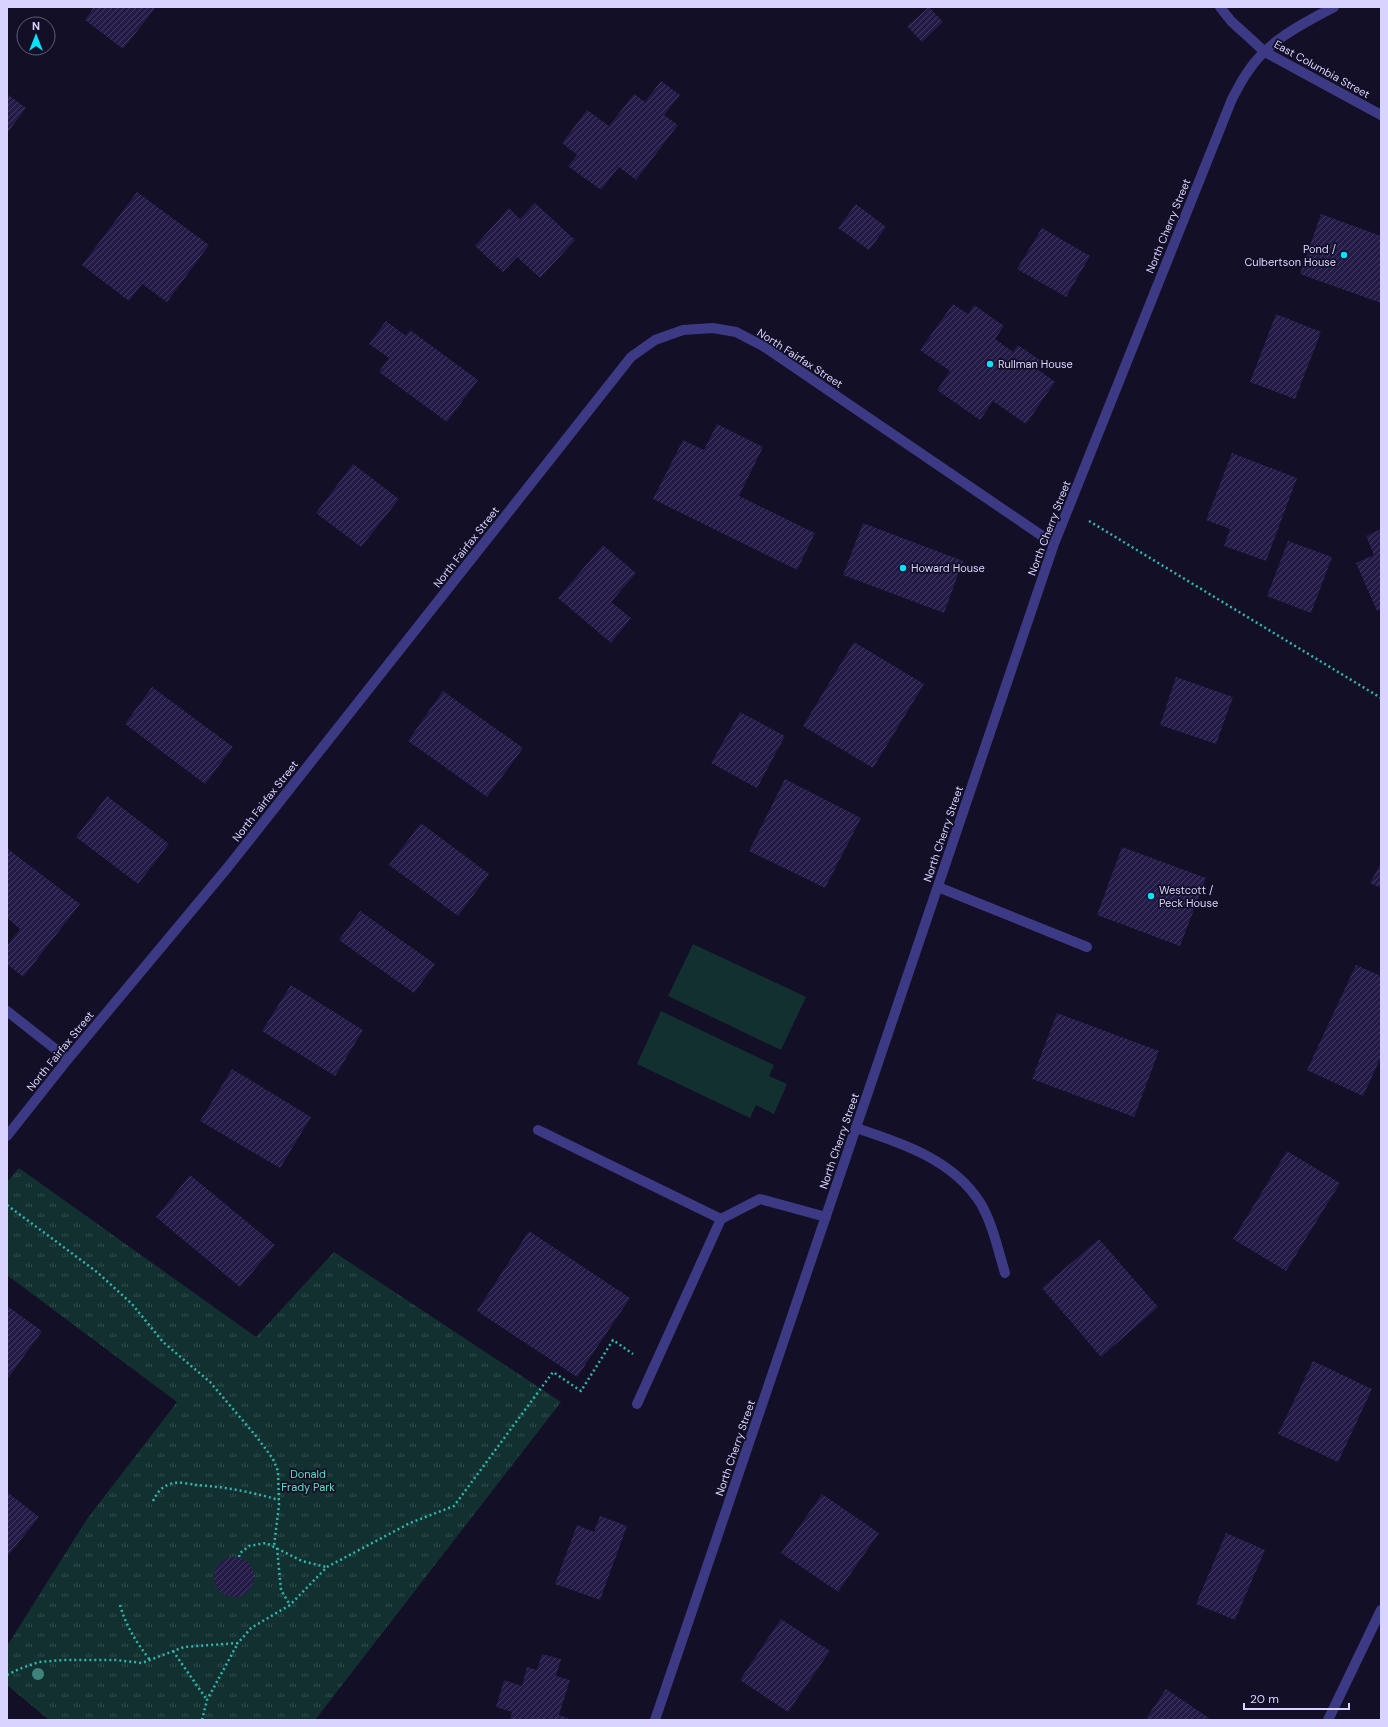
<svg xmlns="http://www.w3.org/2000/svg" width="1388" height="1727" font-family="'DM Sans',sans-serif">
<style>
.grass{fill:url(#grass-tufts)}
.pitch{fill:#12302f}
.building{fill:url(#building-hatch)}
.lines{fill:none;stroke-linecap:round;stroke-linejoin:round}
.path{stroke:#2fb8b0;stroke-width:2.5;stroke-dasharray:2 3;stroke-linecap:butt}
.service{stroke:#3d3a85;stroke-width:10}
.minor{stroke:#3d3a85;stroke-width:10}
.tertiary{stroke:#3d3a85;stroke-width:10}
.tree{fill:#3d827b}
.poi-dot{fill:#00e5ff;stroke:#130f26;stroke-width:1.5}
.labels{text-anchor:middle;dominant-baseline:central;stroke-width:3.5;stroke-linejoin:round;paint-order:stroke}
.street-label{font-size:11px;fill:#d9d4ff;stroke:#130f26}
.poi-label{font-size:11px;fill:#d9d4ff;stroke:#130f26;text-anchor:start}
.park-label{font-size:11px;fill:#5fe0c0;stroke:#130f26}
</style>
<defs>
<pattern id="grass-tufts" width="24" height="20" patternUnits="userSpaceOnUse"><rect width="24" height="20" fill="#12302f"/><path d="M3 7l-1-3M5 7V3M7 7l1-3M15 17l-1-3M17 17v-4M19 17l1-3" fill="none" stroke="#344d4e"/></pattern>
<pattern id="building-hatch" width="6" height="6" patternUnits="userSpaceOnUse"><rect width="6" height="6" fill="#241b47"/><path d="M-1 1l2-2M0 6l6-6M5 7l2-2" fill="none" stroke="#433b63"/></pattern>
</defs>
<rect width="100%" height="100%" fill="#130f26"/>
<path class="grass" d="M19,1168l237,169 78,-85 227,150 -246,318h-266l-42,-35v-39l80,-127 90,-117 -170,-127v-93z"/>
<path class="pitch" d="M693,944l113,53 -25,53 -113,-54z
M661,1011l113,54 -5,11 18,8 -13,30 -18,-9 -6,13 -113,-54z"/>
<path class="building" d="M94,7h62l-33,42 -38,-29z
M929,7l14,15 -21,20 -15,-16z
M661,81l19,14 -16,20 14,10 -42,55 -17,-13 -18,23 -33,-24 9,-11 -15,-12 25,-33 22,16 25,-32 11,8z
M7,94l19,14 -19,25z
M137,192l72,53 -42,57 -25,-18 -13,17 -47,-36z
M535,203l40,37 -35,38 -23,-21 -14,15 -28,-26 34,-38 11,11z
M856,204l30,23 -17,23 -31,-22z
M1321,214l60,22v67l-81,-29z
M1042,228l48,28 -24,41 -49,-28z
M953,304l15,10 6,-9 30,21 -9,13 18,13 5,-7 23,16 -5,7 19,14 -29,42 -33,-23 -13,19 -43,-30 13,-19 -30,-21z
M1276,314l45,18 -26,67 -45,-17z
M386,321l20,15 4,-6 68,50 -31,42 -68,-50 10,-14 -20,-14z
M717,424l46,23 -24,49 76,37 -18,37 -144,-71 30,-59 21,10z
M1232,453l65,25 -31,83 -42,-15 6,-17 -24,-9z
M353,464l46,35 -38,48 -45,-34z
M863,523l100,38 -19,52 -101,-38z
M1381,529v80l-4,2 -21,-48 18,-8 -8,-19z
M1288,541l44,16 -21,56 -44,-17z
M603,545l33,28 -25,29 20,16 -20,25 -53,-45z
M854,642l70,42 -51,84 -70,-42z
M1176,677l57,20 -17,47 -56,-19z
M152,687l81,60 -28,37 -80,-60z
M443,691l80,57 -36,49 -79,-56z
M740,712l45,24 -28,52 -46,-25z
M785,779l76,39 -36,70 -76,-37z
M107,796l62,48 -31,40 -62,-47z
M421,823l68,51 -31,42 -69,-51z
M1122,847l84,31 -26,68 -83,-31z
M8,849l72,55 -57,73 -16,-13v-18l13,-17 -13,-11v-67z
M1381,863v25l-11,-5z
M360,911l75,53 -21,29 -75,-53z
M1356,965l25,11v81l-18,39 -56,-26z
M291,985l72,45 -28,46 -73,-45z
M1057,1013l102,38 -25,66 -102,-38z
M232,1069l79,48 -31,51 -80,-47z
M1287,1151l53,32 -54,88 -53,-32z
M190,1175l85,70 -35,42 -84,-70z
M529,1231l101,67 -53,79 -100,-66z
M1099,1239l59,68 -57,50 -59,-69z
M7,1306l35,25 -33,46 -2,-1z
M1313,1361l59,28 -34,73 -60,-28z
M7,1492l32,25 -32,40z
M822,1494l57,39 -41,59 -57,-39z
M600,1516l27,10 -27,74 -45,-16 22,-59 17,7z
M1226,1533l39,17 -30,70 -39,-16z
M214 1577a20 20 0 1 1 40 0a20 20 0 1 1-40 0Z
M781,1619l49,32 -42,61 -48,-32z
M542,1654l19,5 -5,17 14,4 -11,35 9,3 -1,2h-57l2,-8 -16,-5 8,-27 18,6 5,-19 10,3z
M1166,1689l43,29 -1,2h-63z"/>
<g class="lines">
<path class="path" d="M1089,521l292,177
M7,1205l90,67 35,32 31,38 47,40 46,54 17,23 5,12 1,34 -5,41
M153,1501c4,-8 8,-14 17,-17 8,-3 19,0 27,1 28,2 55,7 82,15
M277,1548l4,42 9,15
M239,1557l1,-4 9,-7 17,-3 36,18 24,6
M120,1605c6,21 16,37 30,55
M173,1651l34,49
M7,1675l12,-6 20,-7 24,-2h53l26,3 42,-16 54,-4 13,-15 39,-23 37,-38 83,-44 44,-17 99,-134 28,19 32,-51 20,14
M202,1720l5,-20 31,-57"/>
<path class="service" d="M938,887l149,60
M7,1011l61,48
M856,1128c46,15 98,32 125,76 12,21 17,46 24,69
M538,1130l183,89 39,-20 66,18
M637,1404l84,-185"/>
<path class="minor" d="M7,1136l61,-77 160,-192 403,-510 24,-17 28,-10 30,-2 23,4 27,14 291,198
M655,1720l399,-1176 178,-445c5,-9 10,-20 17,-29 20,-30 55,-47 85,-63
M1328,1720l53,-110"/>
<path class="tertiary" d="M1220,7l11,14 34,31 116,63"/>
</g>
<circle class="tree" cx="38" cy="1674" r="6"/>
<g class="poi-dot">
<circle cx="1344" cy="255" r="4"/>
<circle cx="990" cy="364" r="4"/>
<circle cx="903" cy="568" r="4"/>
<circle cx="1151" cy="896" r="4"/>
</g>
<g class="labels">
<g class="street-label">
<text transform="translate(1322 69) rotate(29)">East Columbia Street</text>
<text transform="translate(1168 226) rotate(-68)">North Cherry Street</text>
<text transform="translate(800 358) rotate(33)">North Fairfax Street</text>
<text transform="translate(1049 528) rotate(-69)">North Cherry Street</text>
<text transform="translate(466 547) rotate(-52)">North Fairfax Street</text>
<text transform="translate(265 801) rotate(-52)">North Fairfax Street</text>
<text transform="translate(943 834) rotate(-71)">North Cherry Street</text>
<text transform="translate(60 1051) rotate(-51)">North Fairfax Street</text>
<text transform="translate(839 1141) rotate(-71)">North Cherry Street</text>
<text transform="translate(735 1448) rotate(-71)">North Cherry Street</text>
</g>
<g class="poi-label">
<text x="1336" y="249" text-anchor="end">Pond /<tspan x="1336" dy="13">Culbertson House</tspan></text>
<text x="998" y="364">Rullman House</text>
<text x="911" y="568">Howard House</text>
<text x="1159" y="890">Westcott /<tspan x="1159" dy="13">Peck House</tspan></text>
</g>
<g class="park-label">
<text x="308" y="1474">Donald<tspan x="308" dy="13">Frady Park</tspan></text>
</g>
</g>
<rect width="1388" height="1727" fill="none" stroke="#d9d4ff" stroke-width="16"/>
<g transform="translate(36 36)"><circle r="19" fill="#130f26" stroke="#625e7d"/>
<path d="M0-3L7 15L0 10L-7 15Z" fill="#00e5ff"/>
<text y="-6" font-size="11" font-weight="bold" text-anchor="middle" fill="#d9d4ff">N</text>
</g>
<path d="M1244 1703v6h105v-6" fill="none" stroke="#d9d4ff" stroke-width="2"/>
<text x="1250" y="1703" font-size="12" fill="#d9d4ff" stroke="#130f26" stroke-width="3" paint-order="stroke">20 m</text>
</svg>
